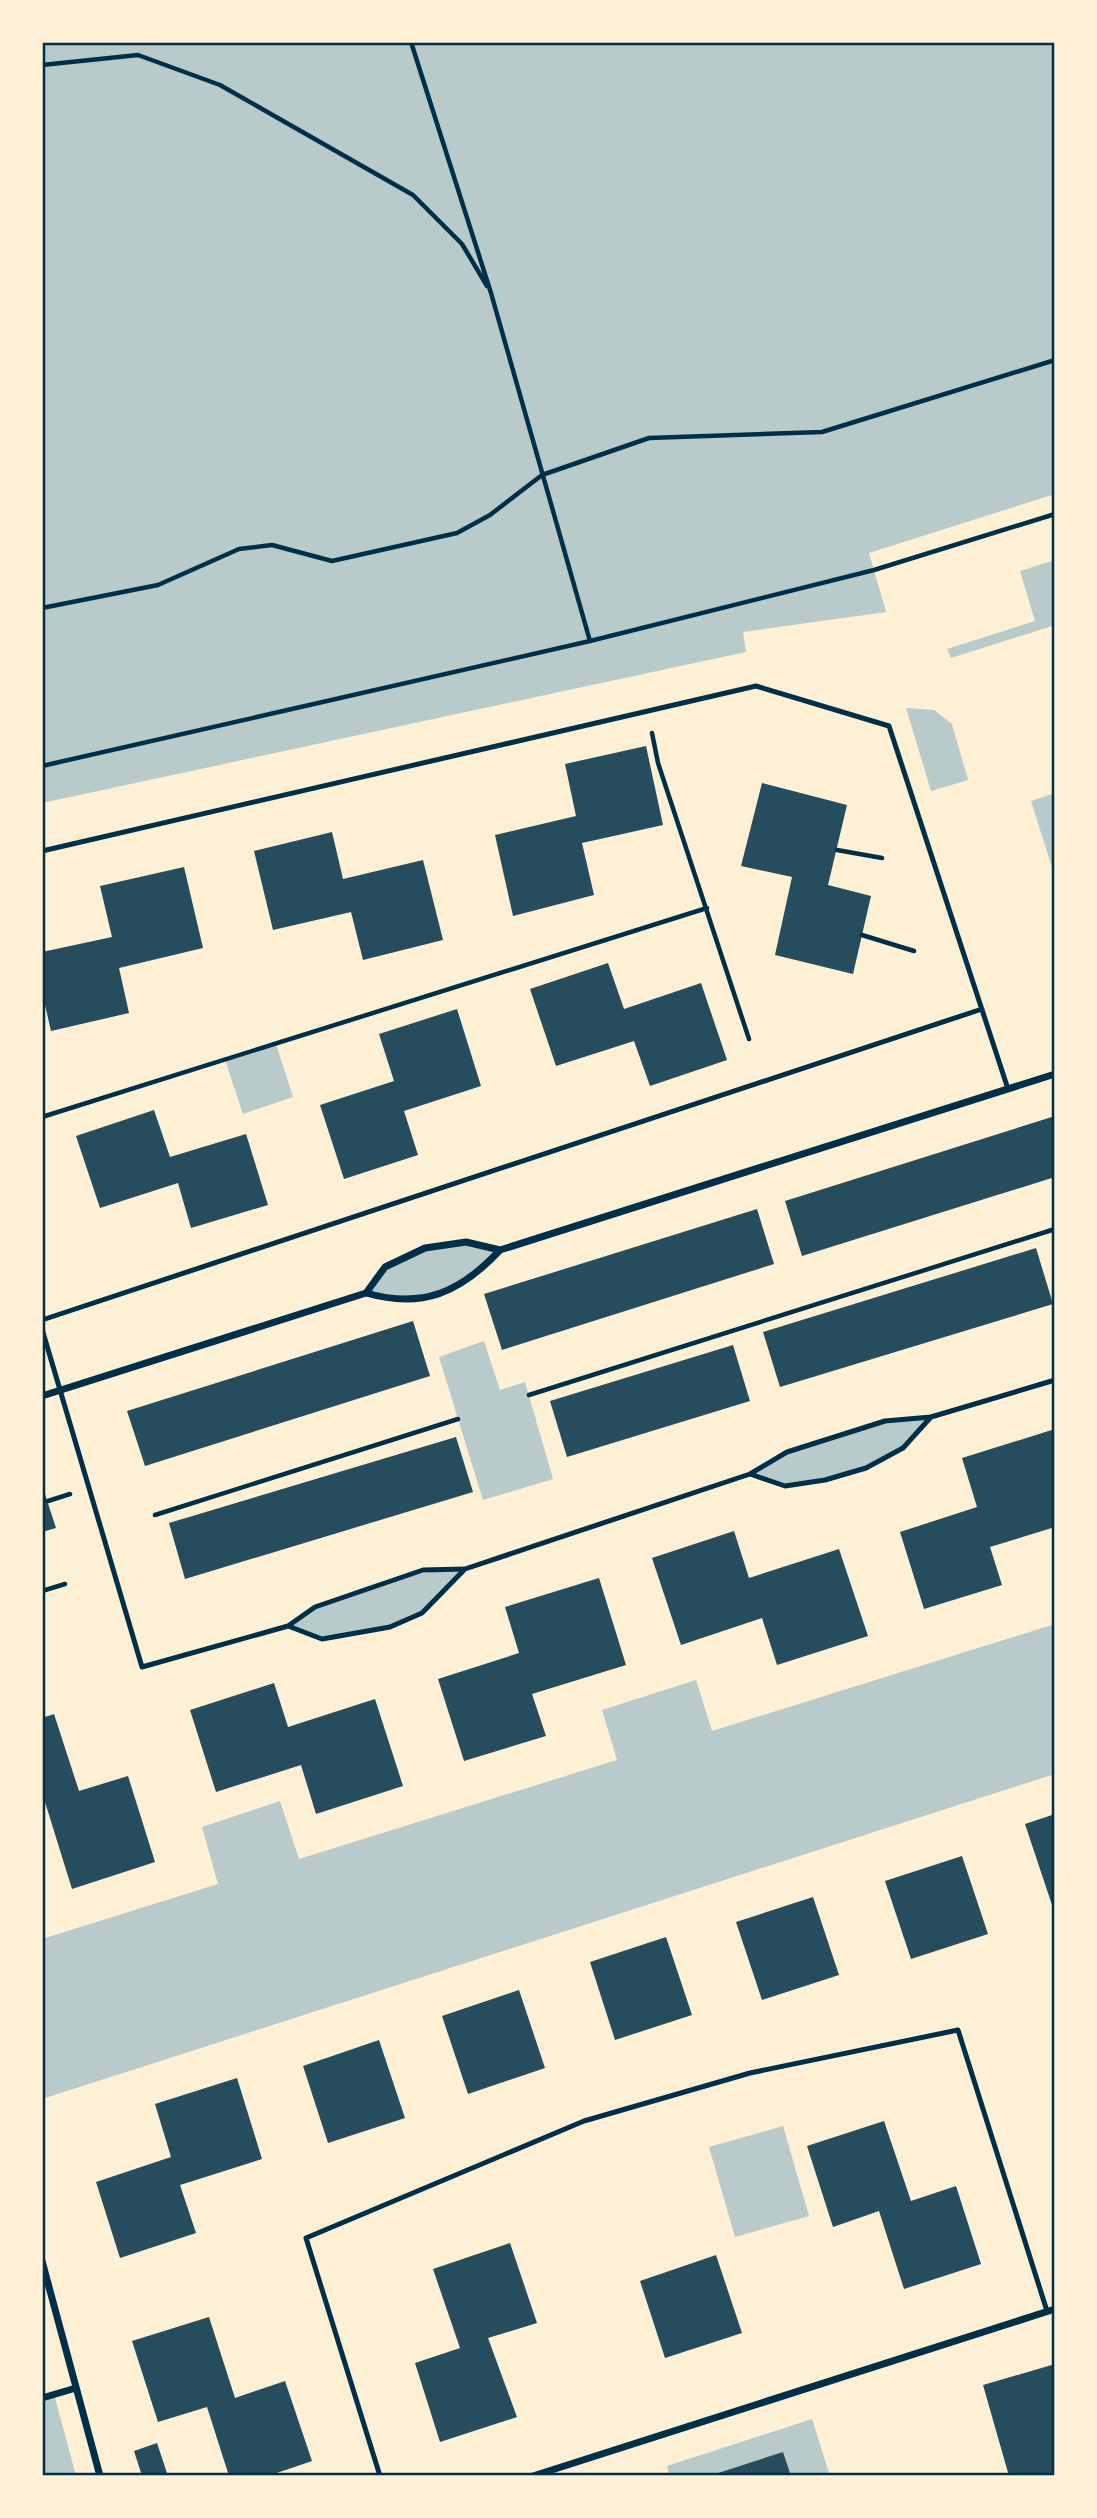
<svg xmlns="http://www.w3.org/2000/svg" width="1097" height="2518" font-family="Georgia,serif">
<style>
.green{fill:#b9caca}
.building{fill:#264d5e}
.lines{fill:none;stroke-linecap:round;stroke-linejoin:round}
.path{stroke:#003049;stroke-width:4.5}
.service{stroke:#003049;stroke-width:5}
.minor{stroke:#003049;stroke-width:7}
.neatline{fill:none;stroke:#003049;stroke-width:2.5}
</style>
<rect width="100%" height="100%" fill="#fdf0d5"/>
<path class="green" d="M42,42h1013v452l-186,59 17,59 -143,20 3,20 -704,151z
M1055,560v65l-104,33 -4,-9 88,-28 -15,-50z
M906,708l28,2 18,14 16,56 -37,11z
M1055,793v84l-24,-76z
M276,1044l17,53 -50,17 -18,-54z
M466,1242l34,8c-40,43 -78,59 -134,43l19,-26 40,-19z
M484,1341l16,49 25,-8 28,97 -70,21 -44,-143z
M931,1417l-28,31 -37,20 -41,12 -40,6 -35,-12 37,-22 98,-31z
M465,1569l-43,44 -32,14 -68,12 -34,-13c48,-36 117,-55 177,-57z
M1055,1624v150l-1013,325v-160l176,-55 -16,-57 78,-26 19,58 318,-99 -15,-50 94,-30 16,51z
M783,2126l26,90 -74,21 -26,-90z
M54,2394l22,82h-34v-78z
M812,2419l18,57h-160l-3,-10z"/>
<path class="building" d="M646,746l17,79 -81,18 12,52 -81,21 -18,-81 81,-19 -11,-52z
M762,783l85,22 -19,80 43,11 -18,78 -78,-19 17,-78 -51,-11z
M332,832l11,47 80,-19 20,80 -80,20 -12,-48 -78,18 -19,-79z
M184,867l19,81 -84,20 10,45 -78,18 -9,-39v-40l70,-15 -12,-51z
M608,963l16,46 77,-26 26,77 -77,26 -16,-45 -78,25 -26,-77z
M457,1009l24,77 -77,25 14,44 -74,24 -24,-74 74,-24 -15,-47z
M154,1110l16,47 76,-23 22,71 -77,23 -13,-45 -78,25 -24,-72z
M1055,1116v61l-253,79 -17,-55z
M757,1209l17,55 -272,86 -18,-56z
M1036,1248l17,56 -273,83 -17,-55z
M413,1321l17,55 -285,90 -18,-55z
M733,1345l17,56 -183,56 -17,-56z
M1055,1429v98l-65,20 12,38 -78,24 -24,-77 77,-25 -15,-49z
M456,1437l17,55 -288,87 -16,-56z
M42,1485l14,43 -14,4z
M734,1531l15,47 90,-29 29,87 -91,29 -15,-47 -81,27 -29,-87z
M599,1578l27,87 -94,29 14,42 -82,25 -26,-82 81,-26 -14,-46z
M274,1683l14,44 87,-28 28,87 -87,28 -15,-49 -85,27 -26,-82z
M54,1714l25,77 49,-15 27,86 -83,27 -27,-87 -3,1v-85z
M1055,1814v90l-3,1 -27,-81z
M962,1856l26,78 -77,25 -26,-78z
M813,1897l26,78 -77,25 -26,-78z
M666,1937l26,78 -77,25 -25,-78z
M519,1990l26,78 -77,26 -26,-78z
M379,2040l26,78 -77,25 -25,-77z
M237,2078l25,81 -82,26 16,48 -76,25 -24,-76 75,-25 -16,-53z
M884,2121l27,80 45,-15 25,78 -77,25 -25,-78 -46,16 -26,-81z
M510,2243l27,80 -49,15 29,79 -77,25 -25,-79 45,-15 -27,-79z
M716,2255l26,78 -77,25 -25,-77z
M209,2317l26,81 50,-17 27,80 -44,15h-39l-22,-69 -49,15 -26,-81z
M1055,2364v112h-46l-26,-91z
M157,2443l11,33h-26l-8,-25z
M783,2452l8,24h-79v-1z"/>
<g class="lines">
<path class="path" d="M411,42l80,251 99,348
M42,65l96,-10 82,30 193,110 49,49 25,42
M42,608l116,-23 81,-36 33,-4 60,16 125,-28 33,-18 52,-40 107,-37 173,-6 233,-72
M652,733l6,30 91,276
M42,766l548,-125 284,-71 181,-56
M837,850l45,8
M862,935l52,16
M42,1117l665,-209
M529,1395l526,-166
M48,1501l22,-7
M155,1515l303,-96
M42,1591l23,-7"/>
<path class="service" d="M42,851l714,-165 133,40 119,363
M42,1320l940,-311
M42,1329l100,338 146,-41 27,-19 108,-37 42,-1 -43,44 -32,14 -68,12 -34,-13
M931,1417l-28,31 -37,20 -41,12 -40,6 -35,-12 37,-22 98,-31 46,-4 124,-37
M465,1569l285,-95
M380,2476l-74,-238 278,-117 166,-48 208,-43 89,281"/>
<path class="minor" d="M500,1250l-34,-8 -41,6 -40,19 -19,26c56,16 94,0 134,-43l555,-176
M42,1396l324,-103
M42,2261l58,215
M42,2398l34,-10
M533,2476l522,-167"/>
</g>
<rect width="1097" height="2518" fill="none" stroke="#fdf0d5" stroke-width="88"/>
<rect x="44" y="44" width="1009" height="2430" class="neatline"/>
</svg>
